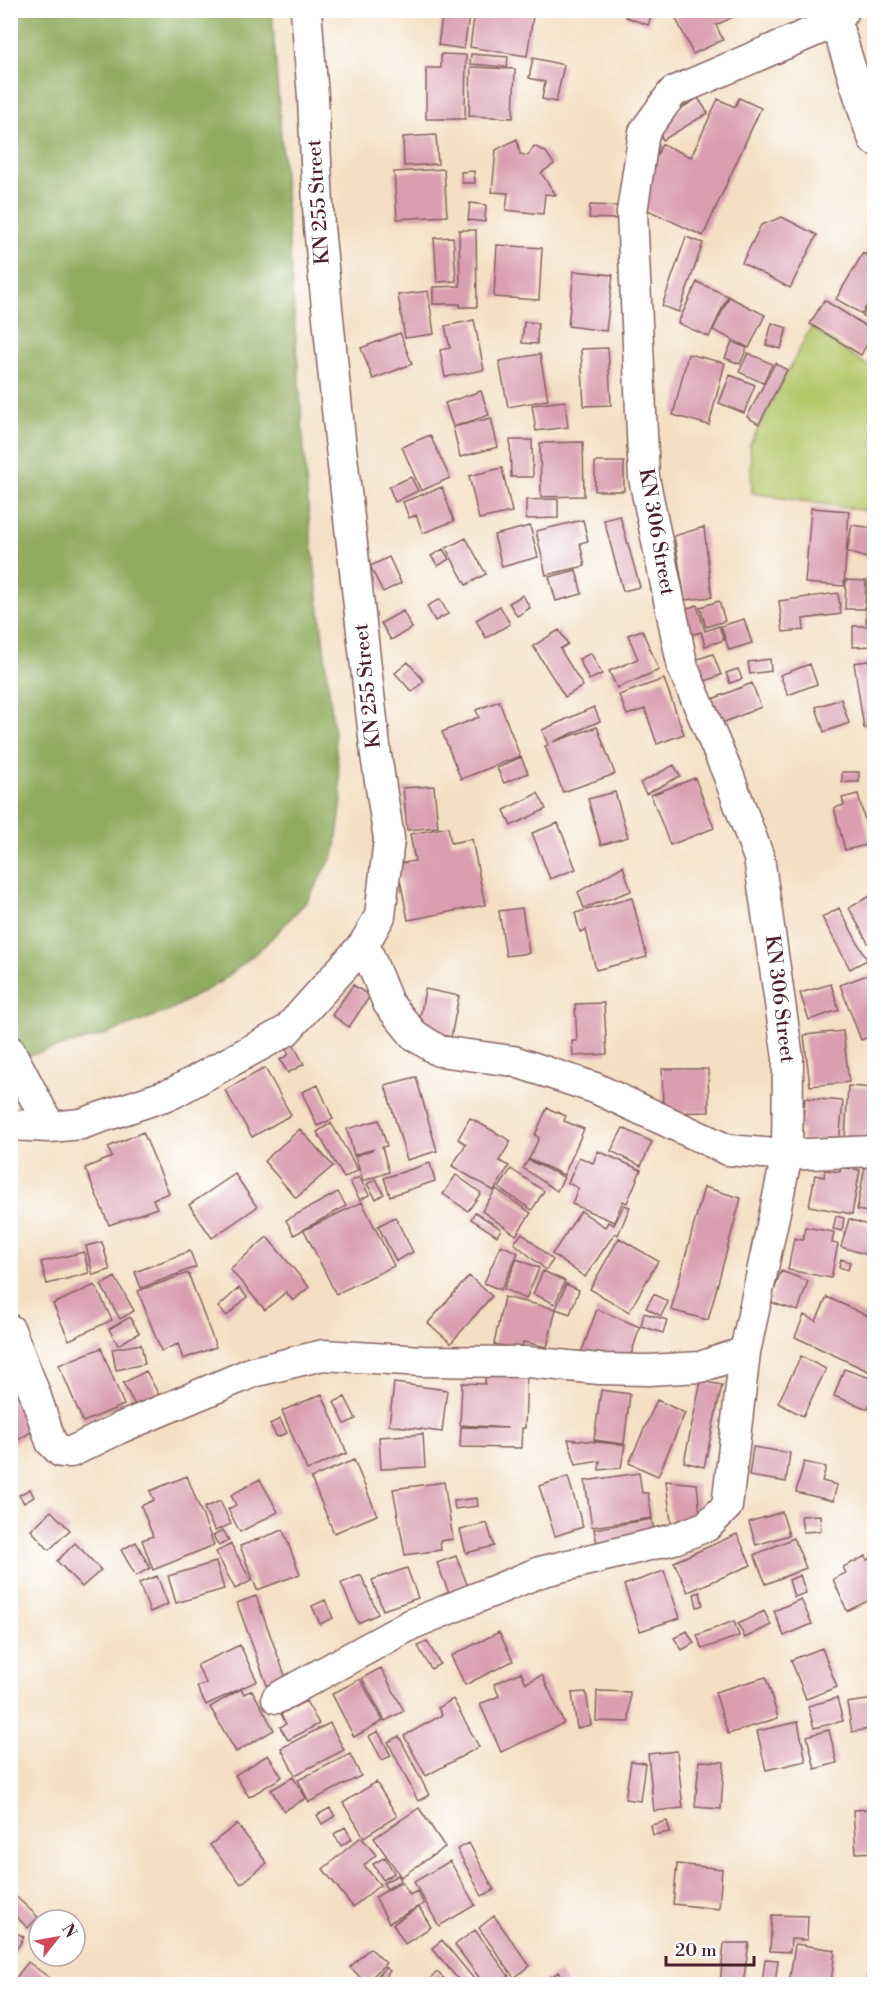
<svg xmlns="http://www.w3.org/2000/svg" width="885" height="1995" font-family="'Libre Bodoni',serif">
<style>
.green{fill:#b5c86b;stroke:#80744b;stroke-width:1.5}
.forest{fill:#90ac5f;stroke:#6d6645;stroke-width:1.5}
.building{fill:#d99eb0}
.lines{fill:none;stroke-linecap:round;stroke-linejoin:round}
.minor-casing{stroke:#866261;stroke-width:33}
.minor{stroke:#fff;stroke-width:30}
.labels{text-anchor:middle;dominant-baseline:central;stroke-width:6;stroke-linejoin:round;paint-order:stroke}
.street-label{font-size:20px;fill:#4a1f2b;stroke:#fff}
</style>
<rect width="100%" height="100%" fill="#fff"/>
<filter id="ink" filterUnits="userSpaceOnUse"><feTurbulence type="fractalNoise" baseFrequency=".0167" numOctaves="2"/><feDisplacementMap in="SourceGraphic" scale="12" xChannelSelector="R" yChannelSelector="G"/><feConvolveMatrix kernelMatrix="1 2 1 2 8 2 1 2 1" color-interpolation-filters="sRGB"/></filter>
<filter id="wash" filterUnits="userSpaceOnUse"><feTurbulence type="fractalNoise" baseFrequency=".008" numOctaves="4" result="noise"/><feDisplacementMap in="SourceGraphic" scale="24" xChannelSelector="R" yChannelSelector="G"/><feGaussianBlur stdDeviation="1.35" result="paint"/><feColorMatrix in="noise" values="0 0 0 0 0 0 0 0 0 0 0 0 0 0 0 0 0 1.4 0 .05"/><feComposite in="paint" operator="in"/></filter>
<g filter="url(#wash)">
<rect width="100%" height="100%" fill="#f4dfc4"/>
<path class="green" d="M811,327l63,43v142l-122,-19 -2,-49z"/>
<path class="forest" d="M11,11h261l37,507 33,283 -7,51 -28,49 -42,44 -43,36 -54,30 -67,25 -72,19 -18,-2z"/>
<g id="blocks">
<path class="building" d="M443,10h27l-6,39 -26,-4z
M475,10h59l-7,46 -57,-9z
M628,10h25l-5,15 -22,-8z
M672,10h76l-32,15 7,15 -30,14z
M441,54l25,1 -1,64h-39v-51h15z
M471,54l37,3 -1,10 -37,-3z
M533,58l31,7 -8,37 -14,-3 3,-17 -16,-4z
M471,67l44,2 -2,49 -44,-2z
M698,98l10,15 -45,27 -9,-15z
M739,98l22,10 -58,128 -68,-32 27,-60 29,13 27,-58 17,8z
M436,135l2,29 -34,2 -1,-29z
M517,139l3,15 8,2 6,-10 12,6 8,12 -13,9 15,22 -11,-1 -2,20 -37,-4 2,-17 -16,-1 4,-42z
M444,169l3,47 -50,3 -3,-47z
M474,171l1,12h-13l-1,-11z
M470,203l16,2 -1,17 -17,-2z
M590,205l27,1 -1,13 -27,-1z
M782,217l35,18 -27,53 -48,-25 19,-38z
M459,230h17l1,77h-17v-3h-27v-17l27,-1z
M453,237l3,44 -19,1 -3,-44z
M686,237l17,6 -24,69 -17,-6z
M497,245l45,3 -3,52 -45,-3z
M863,253l11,7v32l-12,22 -26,-15z
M574,271l39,4 -7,56 -38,-5z
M697,282l31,14 -19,41 -31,-14z
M428,291l6,43 -29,4 -7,-43z
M874,296v27l-11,-7z
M729,297l36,18 -16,33 -36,-18z
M824,300l50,31 -13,24 -51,-31z
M474,320l10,50 -39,7 -5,-27 10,-2 -5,-22z
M524,322l14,1 -1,21 -15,-1z
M772,323l15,5 -6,21 -15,-4z
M400,333l12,31 -39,15 -12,-31z
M732,342l15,6 -7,16 -15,-6z
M608,348l3,57 -27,1 -3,-57z
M748,353l24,11 -9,19 -24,-11z
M540,354l8,46 -40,7 -9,-46z
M688,354l37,9 -16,62 -36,-10z
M775,363l12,7 -28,54 -12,-7z
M730,375l25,10 -11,28 -25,-10z
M481,391l8,24 -36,12 -8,-24z
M565,401l3,26 -32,4 -4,-26z
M491,418l7,29 -38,10 -7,-30z
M430,435l20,43 -29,13 -19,-44z
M510,440h22l1,37h-22z
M583,442l1,54 -43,1 -1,-54z
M595,462h29v29h-29z
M502,468l10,44 -33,7 -10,-43z
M411,477l7,14 -23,11 -6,-15z
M442,487l12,34 -31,12 -7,-18 -7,3 -6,-16z
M558,499v19l-32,1v-19z
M811,508l38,3 -5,75 -39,-3z
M620,516l20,71 -17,4 -19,-71z
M583,520l5,21 -8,2 5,23 -39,9 -10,-44z
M852,525l22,3v32l-27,-8z
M530,526l8,31 -36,10 -8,-32z
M704,527l8,70 -27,3 -11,-64z
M466,538l20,36 -20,11 -20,-37z
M443,549l6,10 -11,7 -7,-10z
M389,557l12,26 -18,9 -13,-26z
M869,567h5v57l-8,-1z
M576,570l6,24 -26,7 -7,-24z
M846,580l20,1 -1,28h-20z
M838,593l3,21 -38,5 1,11 -21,2 -4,-31z
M523,595l7,13 -13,8 -8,-13z
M440,599l8,15 -13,7 -8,-15z
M719,601l6,20 -19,6 -6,-20z
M697,605l8,26 14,-5 5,14 -19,6 -4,-14 -14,4 -7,-25z
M500,606l10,18 -24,14 -10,-18z
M403,611l9,17 -21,12 -10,-17z
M744,619l8,24 -23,7 -8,-24z
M853,626h21v20l-21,1z
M559,630l9,14 -8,5 23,37 -18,11 -32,-51z
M642,630l17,40 -42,18 -8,-17 29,-12 -10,-24z
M591,653l11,21 -13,6 -10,-21z
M713,654l8,21 -24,9 -8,-22z
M770,659l1,12 -21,3 -2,-12z
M874,660v66l-10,2 -10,-65z
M408,662l16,19 -12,11 -17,-19z
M810,664l7,20 -29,11 -8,-20z
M738,669l4,10 -12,4 -4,-10z
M664,679l20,55 -27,10 -12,-35 -18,6 -8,-20z
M752,683l9,24 -46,19 -10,-24z
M841,699l8,24 -25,9 -8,-25z
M499,701l21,55 -59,23 -19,-47 37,-15 -3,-7z
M594,707l6,14 -47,21 44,-15 18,47 -52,18 -18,-46 3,-1 -6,-15z
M521,757l7,16 -24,10 -7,-15z
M674,765l6,11 -34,18 -6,-11z
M842,772h17v10h-17z
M695,778l19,50 -44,17 -19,-50z
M434,786l4,41 -31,3 -4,-42z
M615,792l13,45 -27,8 -13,-46z
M538,793l8,16 -35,17 -7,-16z
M858,794l13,50 -26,6 -11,-42 10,-3 -2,-7z
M558,823l18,46 -26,10 -18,-46z
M448,827l3,16 21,-4 13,66 -77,15 -11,-56 18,-3 -5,-27z
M623,866l8,25 -47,17 -6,-16z
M870,896l4,8v50l-25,-46z
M632,898l15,59 -51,13 -10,-40 -6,2 -5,-19z
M522,908l7,45 -23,3 -7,-45z
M839,908l28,52 -17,9 -28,-52z
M870,974l4,11v50l-13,5 -21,-55z
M831,984l8,26 -30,10 -9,-27z
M353,985l17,11 -21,31 -17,-12z
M425,989l34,7 -8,41 -33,-7z
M604,1003l3,51 -34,2 -1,-15h5l-2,-37z
M843,1031l6,51 -39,4 -6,-51z
M293,1044l11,20 -16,9 -8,-13 9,-6 -4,-5z
M265,1068l26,47 -39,22 -27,-47z
M662,1069h46l1,43 -46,1z
M416,1077l21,74 -30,9 -22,-75z
M318,1085l15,34 -16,7 -15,-34z
M848,1086l26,2 -4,55 -25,-2z
M805,1098l38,3 -4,42 -37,-3 1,-10h-5l1,-11 4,1z
M547,1108l19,8 -2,5 20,8 -20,46 -35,-16 10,-21 -4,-3z
M470,1118l41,23 -12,20 10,5 -15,25 -42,-25 14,-22 -8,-5z
M379,1120l8,26 -5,1 7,25 -26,9 -8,-25 19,-7 -20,6 -7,-26z
M331,1123l27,47 -14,8 -27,-46z
M623,1128l29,14 -11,24 -30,-15z
M300,1129l33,37 -37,32 -32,-37z
M143,1132l26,61 -16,6 4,9 -48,17 -24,-57 27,-11 -4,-10z
M598,1151l43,19 -14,33 -4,-2 -9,21 -42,-18 6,-16 -10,-5 11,-26 14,6z
M528,1160l36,17 -7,14 -34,-23z
M430,1163l5,18 -45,15 -6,-18z
M865,1166l9,2v45l-17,-3z
M841,1167l19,3 -8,44 -43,-8 6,-31 9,2 1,-7 15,2z
M511,1169l33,22 -12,19 -33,-22z
M235,1174l22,33 -45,31 -23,-33z
M456,1175l25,18 -13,18 -25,-17z
M359,1177l10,18 -9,5 -10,-18z
M376,1179l8,15 -8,5 -9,-15z
M704,1187l37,11 -33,122 -37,-10z
M496,1189l35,24 -15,22 -34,-24z
M338,1192l8,14 -52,29 -8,-15z
M362,1202l32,64 -58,28 -32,-64z
M624,1205l6,2 -12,28 -3,-2 -30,44 -33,-23 29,-43 24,16 3,-5 6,3z
M475,1212l26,17 -4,7 -26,-17z
M836,1216l8,2 -2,13 -9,-2z
M395,1217l18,35 -17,9 -18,-35z
M849,1219l25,8v20l-2,9 -31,-9z
M805,1227l29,5 -2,11 6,1 -7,34 -43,-8 6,-32 9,2z
M522,1233l31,27 -7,10 -32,-27z
M267,1237l42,50 -16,14 -7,-9 -21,18 -35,-41z
M619,1238l39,23 -29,51 -39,-23z
M102,1242l8,28 -17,5 -7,-29z
M501,1245l17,8 -17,37 -17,-7z
M190,1251l6,16 -55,21 -6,-16z
M84,1252l5,21 -42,11 -6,-22z
M517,1259l22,9 -13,31 -22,-10z
M841,1259l9,3 -2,8 -9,-3z
M543,1271l22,10 -10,23 -22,-10z
M781,1271l27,10 -10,30 -28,-9z
M188,1273l28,74 -33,12 -5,-15 -17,7 -23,-60z
M469,1276l23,20 -41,47 -23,-20z
M115,1277l19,34 -14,8 -19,-34z
M566,1284l13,6 -9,24 -14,-5z
M95,1285l17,35 -43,20 -16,-36z
M239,1288l8,9 -20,19 -9,-9z
M654,1294l14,8 -7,14 -15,-8z
M504,1297l52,12 -9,38 -24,-5 -2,8 -27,-6z
M827,1297l47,22v38l-6,14 -73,-34 9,-22 12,6z
M597,1309l43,18 -10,31 -16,-5 -5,10 -29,-7z
M644,1313l23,7 -4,13 -22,-7z
M130,1317l9,16 -21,12 -9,-16z
M141,1344l4,20 -29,6 -4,-21z
M101,1348l23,57 -41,17 -24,-57z
M801,1356l25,13 -23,47 -25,-13z
M874,1363v27l-6,19 -34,-13 10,-27 26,9z
M485,1369l42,1 -2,58h-3l-1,20 -61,-1 1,-20 47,1 -48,-3 2,-42 23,1z
M146,1371l13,24 -23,12 -13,-24z
M701,1381l21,4 -18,82 -20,-5z
M394,1383l53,7 -5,42 -53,-7z
M16,1389l23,38 -29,18v-52z
M601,1390l29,4 -6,50 -30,-4z
M322,1394l25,59 -40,17 -25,-59z
M345,1397l11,22 -11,5 -11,-22z
M657,1400l28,13 -27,63 -29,-13z
M280,1419l7,14 -10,4 -7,-13z
M423,1434l2,33 -44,2 -2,-32z
M568,1439l57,6 -4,23 -22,2 1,-9 -24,4z
M753,1447l37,6 -4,29 -37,-6z
M354,1460l23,55 -43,18 -23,-55z
M804,1462l22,5 -4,14 15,4 -4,16 -37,-9z
M639,1473l3,20h6l4,25 -60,9 -7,-46z
M187,1476l27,69 -61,25 -11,-30 11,-4 -12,-30 13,-6 -4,-9z
M568,1477l15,50 -28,9 -16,-50z
M260,1479l18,33 -38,20 -12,-23 8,-4 -5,-10z
M666,1481l31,3 3,30 -28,16z
M444,1482l9,57 -13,2 1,9 -36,5 -12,-66z
M30,1489l4,8 -10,6 -5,-8z
M477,1498l1,8 -23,3 -1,-8z
M220,1501l11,23 -16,7 -11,-23z
M51,1511l19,19 -21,20 -18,-20z
M782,1512l7,23 -33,10 -7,-23z
M820,1515l1,16 -18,1 -2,-16z
M652,1519l3,19 -57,10 -4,-19z
M487,1523l7,23 -28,7 -6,-23z
M223,1530l6,10 -10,6 -6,-10z
M283,1530l17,44 -43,16 -17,-44z
M737,1534l14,31 -63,27 -14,-30z
M794,1538l12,30 -40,16 -12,-29z
M136,1542l14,26 -14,8 -15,-26z
M75,1543l26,27 -19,17 -25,-26z
M231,1544l20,37 -16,8 -19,-37z
M456,1556l13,33 -19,7 -13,-33z
M866,1556l1,4 7,-3v41l-27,13 -14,-32 13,-6 -3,-6z
M216,1562l8,27 -48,14 -8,-27z
M407,1568l11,30 -35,12 -11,-30z
M664,1571l16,47 -40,13 -16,-46z
M361,1575l17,39 -20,9 -17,-40z
M800,1575l6,18 -12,4 -5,-17z
M157,1576l11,28 -18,8 -11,-29z
M700,1592l3,13 -6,2 -3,-13z
M256,1596l31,85 -19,7 -31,-85z
M801,1599l11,25 -28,12 -10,-25z
M325,1600l8,18 -13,6 -8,-18z
M764,1611l7,14 -26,13 -7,-14z
M734,1621l5,15 -37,13 -5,-14z
M687,1631l7,12 -12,7 -8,-12z
M499,1632l14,29 -48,24 -14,-29z
M427,1641l13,23 -9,5 -13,-23z
M240,1645l17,36 -51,24 -9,-18 9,-4 -9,-18z
M822,1648l15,39 -31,12 -15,-39z
M381,1668l23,43 -19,10 -23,-43z
M521,1672l5,11 16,-8 22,48 -63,29 -21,-48 19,-8 -5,-12z
M766,1677l12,41 -50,16 -13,-42z
M360,1679l23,42 -29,16 -22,-43z
M241,1689l3,5 8,-4 22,40 -38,22 -26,-45z
M597,1691l33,1 -1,30 -33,-1z
M586,1692l5,33 -14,3 -5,-35z
M837,1698l6,23 -29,7 -6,-22z
M453,1699l26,48 -53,29 -22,-40 38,-21 -4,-7z
M874,1699v29l-22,4 -5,-29z
M306,1701l13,23 -31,16 -8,-13 6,-3 -5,-10z
M798,1722l8,39 -40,9 -9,-39z
M330,1723l14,27 -49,25 -14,-27z
M829,1730l8,33 -22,6 -8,-33z
M378,1731l13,25 -9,4 -13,-24z
M399,1736l30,59 -11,6 -30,-59z
M677,1751l6,57 -29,3 -6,-57z
M350,1754l11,22 -52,26 -11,-22z
M268,1755l14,22 -33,20 -14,-22z
M631,1761l14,2 -5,38 -15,-2z
M699,1761l25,1 -3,47 -26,-2z
M293,1777l13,21 -22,13 -13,-21z
M376,1782l21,34 -33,21 -21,-34z
M330,1808l5,8 -13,8 -5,-9z
M419,1808l26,39 -44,30 -27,-39z
M874,1809v43l-18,1 -3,-43z
M667,1821l3,11 -17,3 -2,-10z
M237,1824l30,39 -26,21 -31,-39z
M345,1827l7,12 -11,7 -7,-12z
M361,1837l15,18 -12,10 16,20 -27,22 -30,-38z
M469,1843l25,47 -12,6 -25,-47z
M385,1857l9,16 -11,7 -10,-16z
M450,1861l25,44 -36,21 -25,-44z
M677,1864l45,5 -3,40 -46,-5z
M398,1875l3,5 -14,9 -4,-6z
M402,1882l8,13 7,-4 7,13 -35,19 -14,-26z
M10,1891l28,26 -10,11 -18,-17z
M419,1907l12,20 -26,17 -12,-20z
M772,1915l36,1 -1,24 -16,-1 -1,13 -20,-1z
M494,1916l36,50 -16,12 -35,-50z
M10,1929l14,8 -9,15 -5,-3z
M475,1930l34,46 -11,8h-14l-29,-39z
M442,1940l36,44h-16l-30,-36z
M724,1943h25l-6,41h-23z
M795,1944l40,6 -4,34h-42z
M370,1948l16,15 -20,20 -16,-16z
M872,1948h2v14h-2z
M765,1959l13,1 -3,24h-13z
M28,1962l30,22h-47z
M869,1964h5v20h-8z
M385,1967l5,4 -10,13h-9z
M437,1972l13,12h-25z
M559,1972l8,12h-28z"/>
</g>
</g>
<g filter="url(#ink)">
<use href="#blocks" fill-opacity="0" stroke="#866261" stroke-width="1.5"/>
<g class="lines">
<defs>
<path id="minor" d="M836,22l32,102 6,16
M364,944l24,59 26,32 25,16 74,10 82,27 133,62 59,5 87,-4
M10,1051l40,76
M10,1125l40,2 31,-3 92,-31 113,-62 78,-87 16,-28 9,-77 -13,-84 -36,-316 -21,-212 -6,-130 -7,-87
M10,1330l24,61 17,51 10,10h10l49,-24 133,-56 70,-17 100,6 105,1 71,7 50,1 51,-3 45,-15
M277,1698l135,-74 128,-52 134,-33 33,-13 20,-20 18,-154 42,-197 1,-97 -29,-200 -31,-84 -45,-106 -39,-190 -12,-266 12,-80 29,-40 163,-70 8,-12"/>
</defs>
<use href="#minor" class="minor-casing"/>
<use href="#minor" class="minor"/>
</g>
</g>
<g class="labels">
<g class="street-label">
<text transform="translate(319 202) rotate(-94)">KN 255 Street</text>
<text transform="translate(656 532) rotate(80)">KN 306 Street</text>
<text transform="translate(368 686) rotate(-96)">KN 255 Street</text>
<text transform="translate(779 999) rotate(83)">KN 306 Street</text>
</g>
</g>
<rect width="885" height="1995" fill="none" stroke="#fff" stroke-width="36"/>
<g transform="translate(57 1938) rotate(59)"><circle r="28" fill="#ffffff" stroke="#b7a5aa" stroke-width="1.5"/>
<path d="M0-4.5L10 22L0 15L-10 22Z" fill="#d1495b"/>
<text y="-9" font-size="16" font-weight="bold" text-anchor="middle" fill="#4a1f2b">N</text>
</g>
<path d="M666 1956v9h88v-9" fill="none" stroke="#4a1f2b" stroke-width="3"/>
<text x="675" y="1956" font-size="18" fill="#4a1f2b" stroke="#ffffff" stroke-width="4.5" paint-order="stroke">20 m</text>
</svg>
